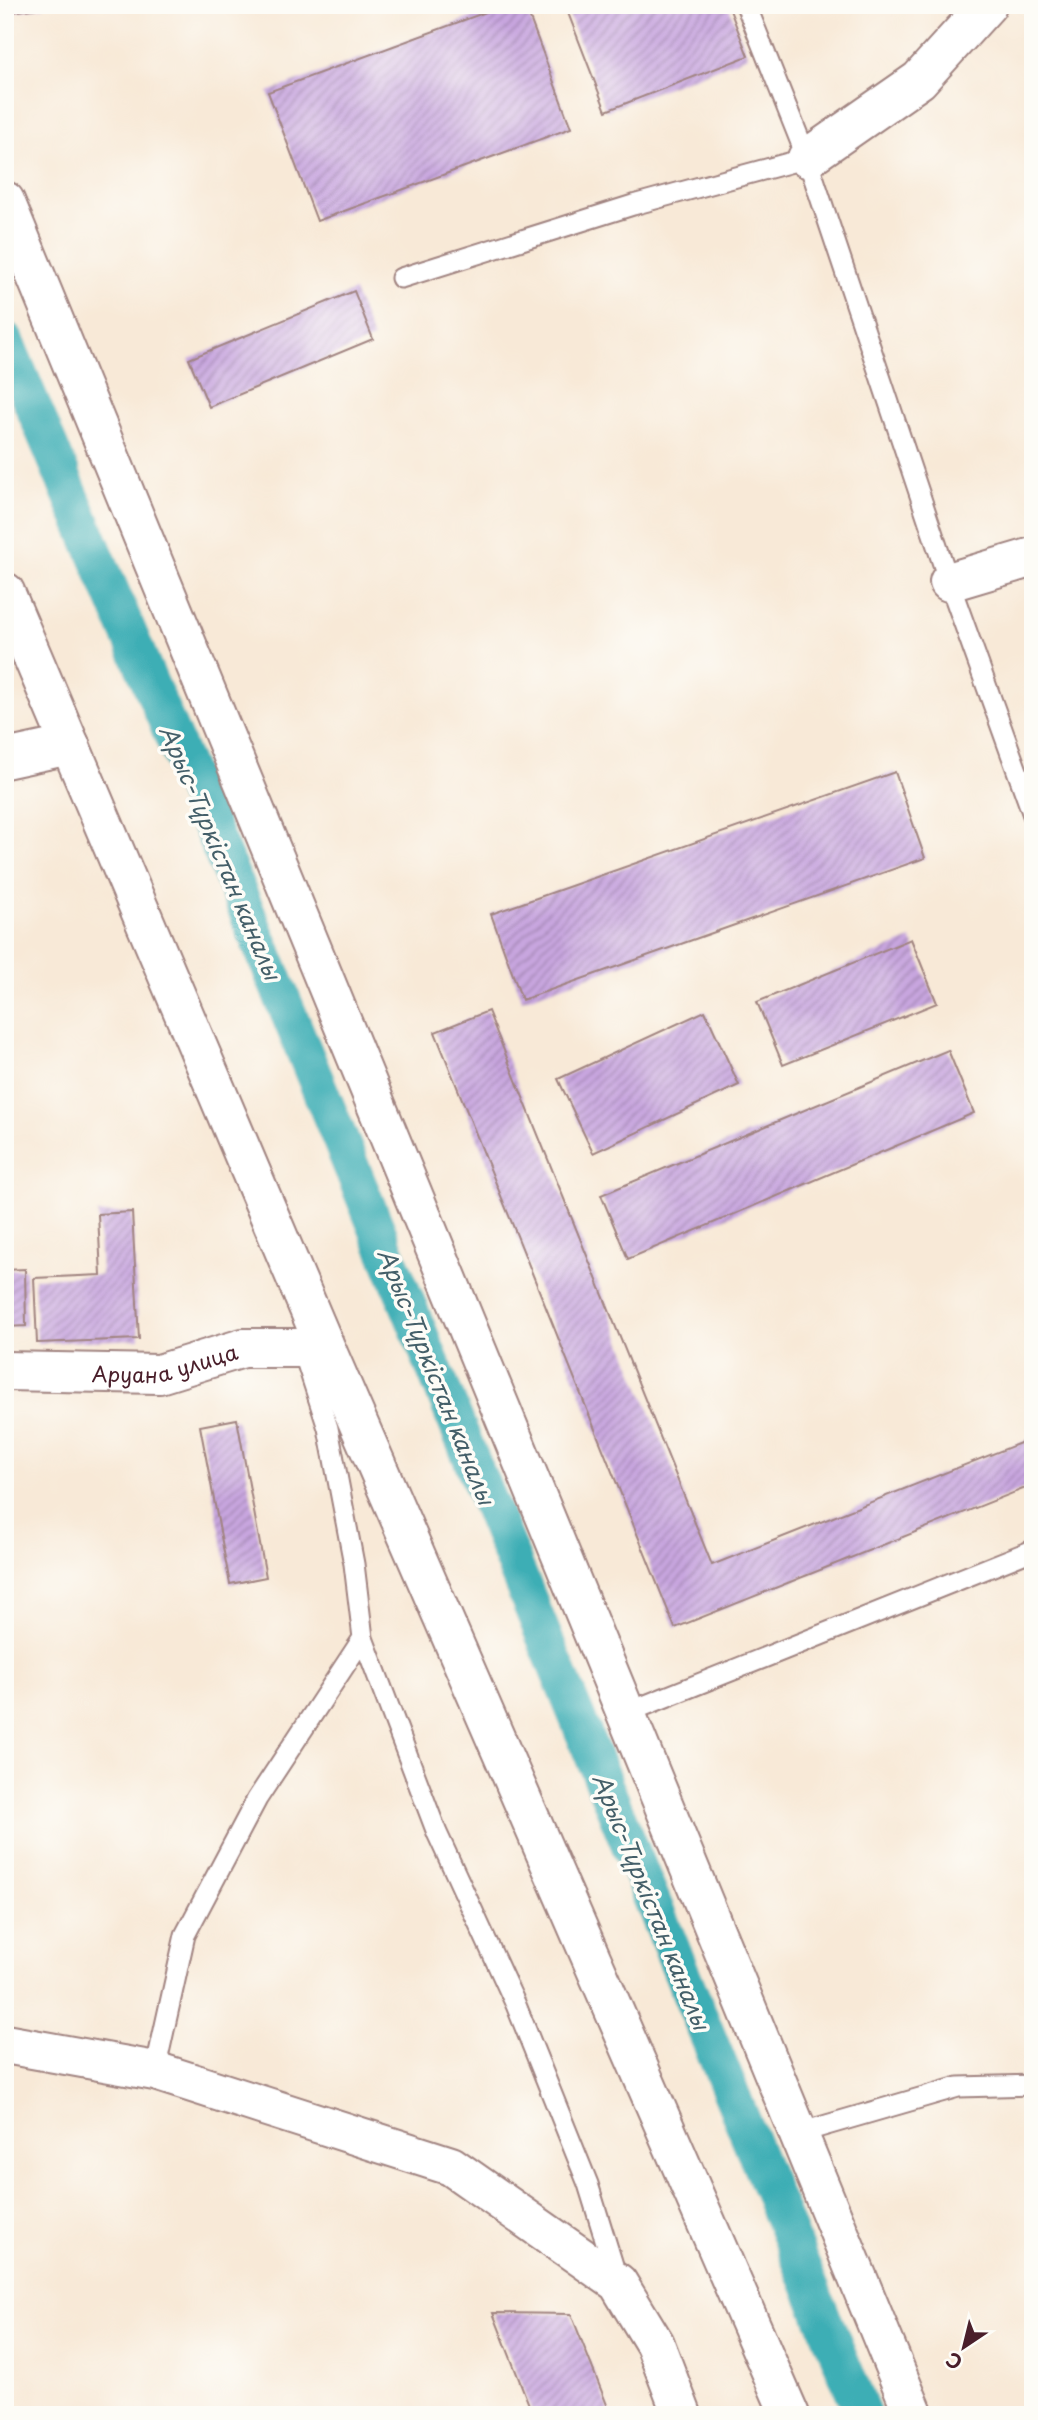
<svg xmlns="http://www.w3.org/2000/svg" width="1038" height="2420" font-family="'Playpen Sans',sans-serif">
<style>
.lines{fill:none;stroke-linecap:round;stroke-linejoin:round}
.canal{stroke:#3daeb5;stroke-width:37}
.building{fill:url(#building-hatch)}
.service-casing{stroke:#a18481;stroke-width:23}
.minor-casing{stroke:#a18481;stroke-width:42}
.service{stroke:#fff;stroke-width:19}
.minor{stroke:#fff;stroke-width:38}
.labels{text-anchor:middle;dominant-baseline:central;stroke-width:7;stroke-linejoin:round;paint-order:stroke}
.street-label{font-size:21px;fill:#4a1f2b;stroke:#fdfcf7}
.water-label{font-size:23px;font-style:italic;fill:#445f69;stroke:#fdfcf7}
</style>
<defs>
<pattern id="building-hatch" width="6" height="6" patternUnits="userSpaceOnUse" patternTransform="scale(1.75)"><rect width="6" height="6" fill="#c8a6df"/><path d="M-1 1l2-2M0 6l6-6M5 7l2-2" fill="none" stroke="#a487b5"/></pattern>
</defs>
<rect width="100%" height="100%" fill="#fdfcf7"/>
<filter id="ink" filterUnits="userSpaceOnUse"><feTurbulence type="fractalNoise" baseFrequency=".0143" numOctaves="2"/><feDisplacementMap in="SourceGraphic" scale="14" xChannelSelector="R" yChannelSelector="G"/><feConvolveMatrix kernelMatrix="1 2 1 2 8 2 1 2 1" color-interpolation-filters="sRGB"/></filter>
<filter id="wash" filterUnits="userSpaceOnUse"><feTurbulence type="fractalNoise" baseFrequency=".00686" numOctaves="4" result="noise"/><feDisplacementMap in="SourceGraphic" scale="28" xChannelSelector="R" yChannelSelector="G"/><feGaussianBlur stdDeviation="1.57" result="paint"/><feColorMatrix in="noise" values="0 0 0 0 0 0 0 0 0 0 0 0 0 0 0 0 0 1.4 0 .05"/><feComposite in="paint" operator="in"/></filter>
<g filter="url(#wash)">
<rect width="100%" height="100%" fill="#f8e9d7"/>
<g class="lines">
<path class="canal" d="M5,340l244,577 614,1498"/>
</g>
<g id="blocks">
<path class="building" d="M5,5h39v2l-39,6z
M505,5h20l46,123 -254,93 -49,-129z
M565,5h163l20,51 -142,55z
M354,291l19,48 -164,68 -20,-48z
M895,772l30,86 -403,142 -31,-86z
M911,939l26,64 -154,62 -26,-63z
M488,1011l224,554 321,-127v47l-358,143 -240,-596z
M705,1011l34,74 -146,68 -35,-74z
M948,1050l26,63 -346,146 -27,-64z
M132,1212l7,127 -102,4 -3,-65 67,-3 -3,-61z
M25,1269l1,57 -21,1v-57z
M237,1419l29,158 -36,7 -30,-158z
M493,2313l78,1 40,101h-78z"/>
</g>
</g>
<g filter="url(#ink)">
<use href="#blocks" fill-opacity="0" stroke="#a18481" stroke-width="2"/>
<g class="lines">
<defs>
<path id="service" d="M746,5l61,153 142,424 84,233
M401,278l232,-73 174,-47
M302,1348l26,80 26,136 9,74 74,195 79,172 72,179 29,94
M626,1713l407,-163
M155,2071l30,-136 72,-136 106,-161
M799,2133l159,-46 75,-2"/>
<g id="minor">
<path d="M807,158l112,-78 68,-75"/>
<path d="M5,201l909,2214"/>
<path d="M949,582l84,-25"/>
<path d="M5,592l318,750 467,1073"/>
<path d="M5,759l65,-14"/>
<path id="s1" d="M5,1371l154,3 84,-26h59l21,-6"/>
<path d="M5,2044l150,27 296,95 167,117 37,61 27,71"/>
</g>
</defs>
<use href="#service" class="service-casing"/>
<use href="#minor" class="minor-casing"/>
<use href="#service" class="service"/>
<use href="#minor" class="minor"/>
</g>
</g>
<g class="labels">
<g class="street-label">
<text stroke="none"><textPath href="#s1" startOffset="161">Аруана улица</textPath></text>
</g>
<g class="water-label">
<text transform="translate(221 852) rotate(67)">Арыс-Түркістан каналы</text>
<text transform="translate(437 1376) rotate(68)">Арыс-Түркістан каналы</text>
<text transform="translate(652 1901) rotate(68)">Арыс-Түркістан каналы</text>
</g>
</g>
<rect width="1038" height="2420" fill="none" stroke="#fdfcf7" stroke-width="28"/>
<g transform="translate(964 2347) rotate(215)" stroke="#fdfcf7" stroke-width="5" paint-order="stroke">
<path d="M0-5L12 26L0 18L-12 26Z" fill="#4a1f2b"/>
<text y="-10" font-size="19" font-weight="bold" text-anchor="middle" fill="#4a1f2b">С</text>
</g>
</svg>
